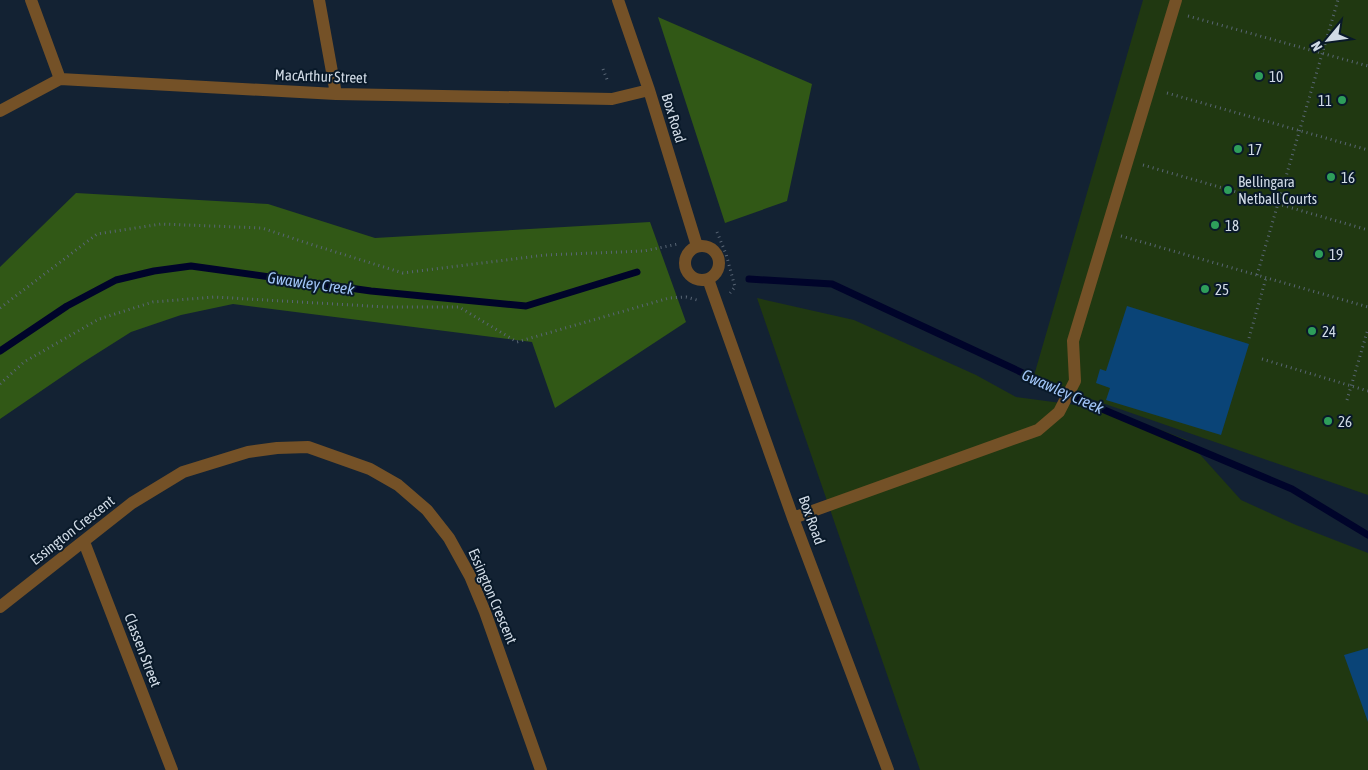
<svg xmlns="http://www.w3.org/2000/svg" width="1368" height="770" font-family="'Asap Condensed',sans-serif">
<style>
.green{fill:#203811}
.forest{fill:#315816}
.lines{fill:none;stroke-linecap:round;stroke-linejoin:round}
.stream{stroke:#00042a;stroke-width:7}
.building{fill:#0a4477}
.path{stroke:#596675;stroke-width:3;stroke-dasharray:1 4;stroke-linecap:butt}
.minor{stroke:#745127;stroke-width:12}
.leisure-dot{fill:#2e9e5b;stroke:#091929;stroke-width:2}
.labels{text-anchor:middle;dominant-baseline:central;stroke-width:4;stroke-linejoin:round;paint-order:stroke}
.street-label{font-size:15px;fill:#d0dae5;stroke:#091929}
.poi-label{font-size:15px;fill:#d0dae5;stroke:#091929;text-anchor:start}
.water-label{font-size:16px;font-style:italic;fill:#a1c5f7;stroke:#091929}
</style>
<rect width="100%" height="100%" fill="#132233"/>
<path class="green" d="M1143,0h225v495l-335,-116z
M757,298l97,22 122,55 40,22 90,12 81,31 54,60 55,25 72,28v217h-448z"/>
<path class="forest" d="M658,17l154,67 -25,117 -62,22z
M76,193l192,11 107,34 275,-16 36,100 -131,86 -23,-66 -299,-38 -52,11 -50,17 -49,31 -82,56v-152z"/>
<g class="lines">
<path class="stream" d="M749,279l83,5 251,117 209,88 76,46
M0,351l67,-45 49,-26 38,-9 37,-5 180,25 155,15 111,-34"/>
</g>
<path class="building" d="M1127,306l122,38 -28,91 -115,-35 4,-12 -14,-5 4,-14 6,2z
M1368,648v74l-24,-67z"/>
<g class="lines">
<path class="path" d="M1188,16l180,50
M603,69l5,13
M1167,93l201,57
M1143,165l225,65
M717,232l9,22 9,33 -5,6
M1121,236l247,71
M1257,275l81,-275
M0,308l97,-74 64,-10 101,4 48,16 93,29 142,-18 99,-4 34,-7
M1249,338l17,-60
M1262,359l106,32
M0,384l24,-22 75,-43 54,-17 61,-5 172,10h73l58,35 152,-44 17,-1 11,3
M1347,400l21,-71"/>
<path class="minor" d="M31,0l29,79
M319,0l17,94
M618,0l31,90 48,156
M0,111l60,-32 276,15 276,5 37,-9
M685 263a17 17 0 1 1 34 0a17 17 0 1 1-34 0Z
M708,279l85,239 95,252
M793,518l245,-88 21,-18 16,-31 -2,-40 103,-341
M84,542l88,228
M0,607l132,-104 51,-31 65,-20 29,-4 31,-1 62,22 28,16 29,25 22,28 21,38 15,36 56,158"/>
</g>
<g class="leisure-dot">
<circle cx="1259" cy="76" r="5"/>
<circle cx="1342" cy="100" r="5"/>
<circle cx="1238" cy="149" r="5"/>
<circle cx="1331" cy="177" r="5"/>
<circle cx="1228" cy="190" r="5"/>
<circle cx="1215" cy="225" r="5"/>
<circle cx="1319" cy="254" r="5"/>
<circle cx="1205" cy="289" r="5"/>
<circle cx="1312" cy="331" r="5"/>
<circle cx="1328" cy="421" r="5"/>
</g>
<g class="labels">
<g class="street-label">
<text transform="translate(321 76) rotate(2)">MacArthur Street</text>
<text transform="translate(674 118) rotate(73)">Box Road</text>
<text transform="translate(812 520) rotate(70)">Box Road</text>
<text transform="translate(72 530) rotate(-38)">Essington Crescent</text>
<text transform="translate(493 596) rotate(67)">Essington Crescent</text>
<text transform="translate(143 650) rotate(69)">Classen Street</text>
</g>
<g class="poi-label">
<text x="1269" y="76">10</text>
<text x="1332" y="100" text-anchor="end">11</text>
<text x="1248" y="149">17</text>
<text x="1341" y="177">16</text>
<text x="1238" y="181">Bellingara<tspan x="1238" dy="17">Netball Courts</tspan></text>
<text x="1225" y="225">18</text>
<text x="1329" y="254">19</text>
<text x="1215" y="289">25</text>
<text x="1322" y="331">24</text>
<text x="1338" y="421">26</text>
</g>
<g class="water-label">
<text transform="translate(311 283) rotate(8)">Gwawley Creek</text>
<text transform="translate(1063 391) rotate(24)">Gwawley Creek</text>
</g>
</g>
<g transform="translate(1328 40) rotate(241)" stroke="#091929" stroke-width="4" paint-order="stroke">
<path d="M0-4L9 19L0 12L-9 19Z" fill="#d0dae5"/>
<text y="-8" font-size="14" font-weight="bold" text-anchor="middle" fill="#d0dae5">N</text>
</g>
</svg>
